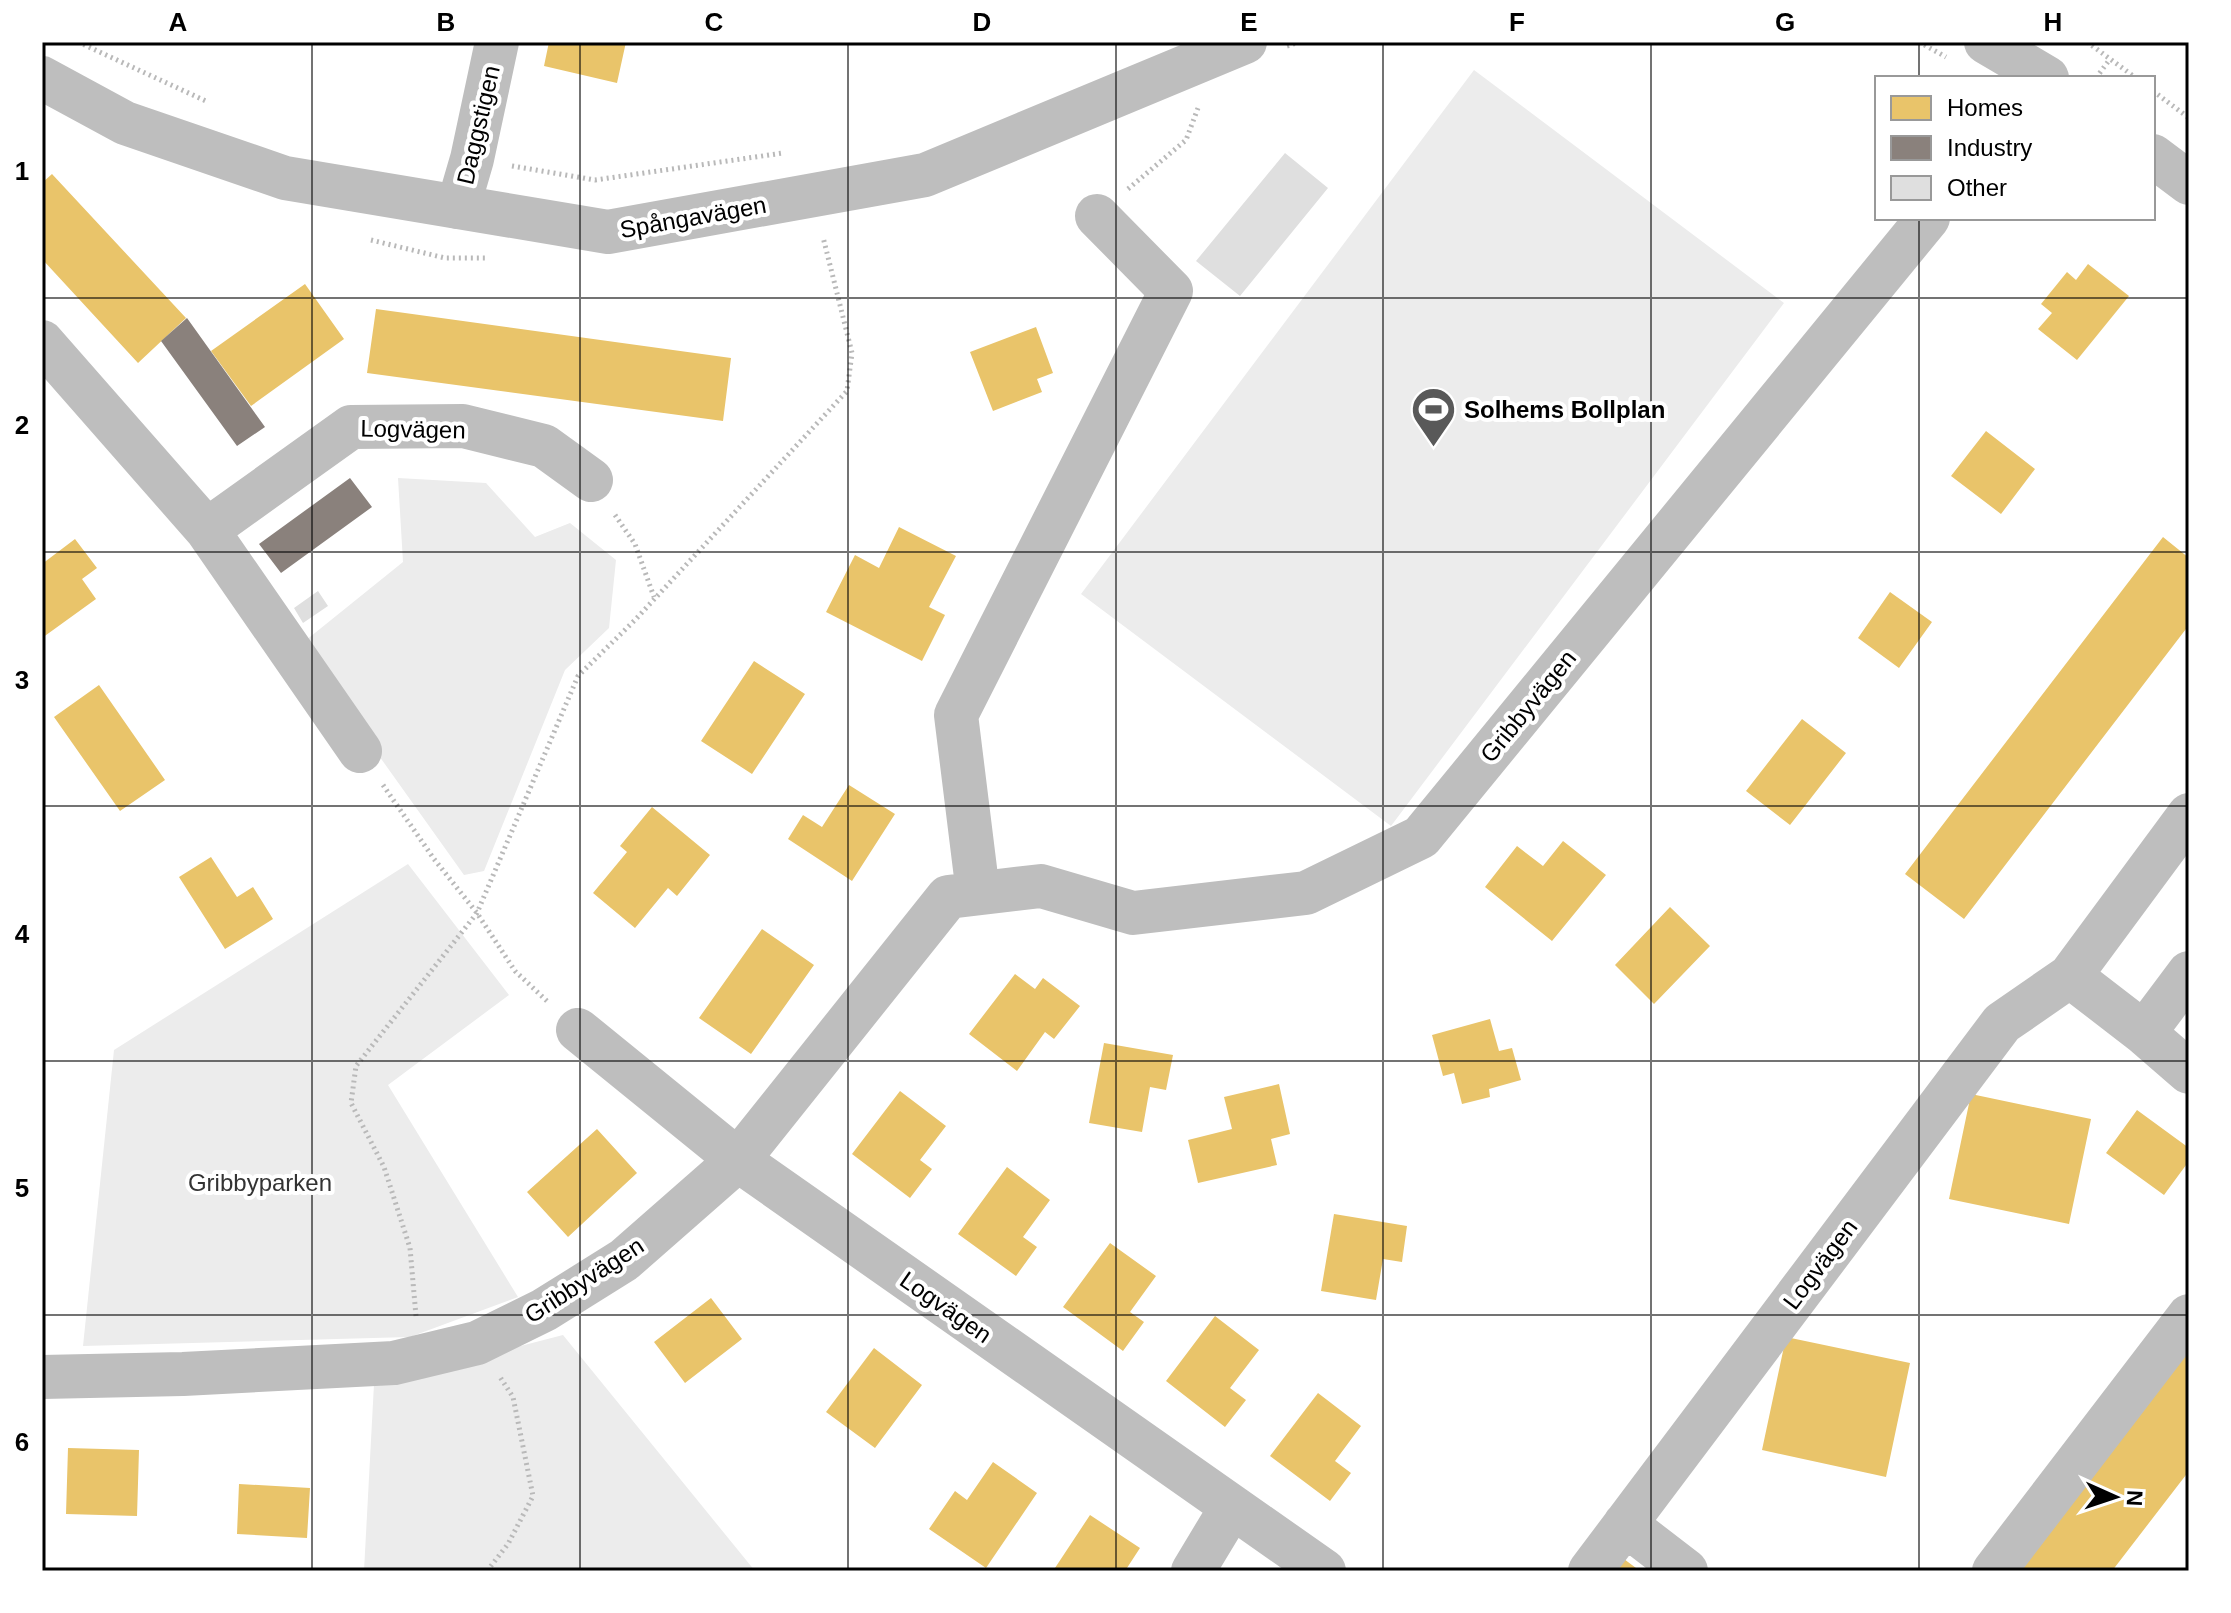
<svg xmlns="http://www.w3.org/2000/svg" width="2231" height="1613" font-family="Arial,sans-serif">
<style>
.green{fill:#ececec}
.homes{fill:#e9c46a}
.industry{fill:#8a817c}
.building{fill:#dfdfdf}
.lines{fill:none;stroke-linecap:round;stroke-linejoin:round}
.path{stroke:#b9b9b9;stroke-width:5;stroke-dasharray:2 4;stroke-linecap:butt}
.minor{stroke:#bebebe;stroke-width:44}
.tertiary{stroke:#bebebe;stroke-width:44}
.grid{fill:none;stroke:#000;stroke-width:2;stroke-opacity:0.55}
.labels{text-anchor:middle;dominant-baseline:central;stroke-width:8;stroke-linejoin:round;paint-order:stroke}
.street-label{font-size:24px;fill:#000;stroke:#fff}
.poi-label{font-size:24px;font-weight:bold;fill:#000;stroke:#fff;text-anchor:start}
.park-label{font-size:24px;fill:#333;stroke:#fff}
.neatline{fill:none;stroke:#000;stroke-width:3}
.grid-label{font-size:26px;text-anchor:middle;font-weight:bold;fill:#000}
</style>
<rect width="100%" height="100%" fill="#fff"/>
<path class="green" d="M1474,70l310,233 -393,523 -310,-232z
M398,478l88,5 49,54 35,-14 46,37 -7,68 -44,42 -81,201 -20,4 -164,-230 103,-83z
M408,864l101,131 -121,90 130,212 -108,40 -327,9 31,-296z
M563,1335l192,236h-391l10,-187z"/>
<path class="homes" d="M549,42h77l-9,41 -73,-17z
M52,174l134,144 -48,45 -96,-104v-76z
M2088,264l41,32 -52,64 -39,-31 14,-16 -11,-9 26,-32 9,8z
M305,284l39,55 -93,67 -40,-55z
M376,309l355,49 -8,63 -356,-48z
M1036,327l17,46 -16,6 5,13 -49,19 -23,-59z
M1986,431l49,38 -34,45 -50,-38z
M899,527l57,29 -27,51 16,8 -23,46 -96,-49 29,-57 24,13z
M2163,537l26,21v67l-225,294 -59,-45z
M75,539l22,29 -15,11 14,20 -54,39v-74z
M1890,592l42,30 -33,46 -41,-30z
M754,661l51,33 -53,80 -51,-33z
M99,685l66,95 -45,31 -66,-94z
M1802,719l44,34 -56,72 -44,-34z
M849,785l46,29 -43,67 -64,-42 15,-24 19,12z
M652,807l58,48 -33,41 -9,-8 -33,40 -42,-35 34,-41 -7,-6z
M1563,841l43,34 -54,66 -67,-54 32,-41 26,20z
M211,857l26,40 16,-10 20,32 -48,30 -46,-72z
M1670,907l40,39 -56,58 -39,-39z
M762,929l52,36 -63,89 -52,-36z
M1015,974l20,15 8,-11 37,28 -26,33 -9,-7 -28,39 -48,-37z
M1490,1019l9,32 13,-3 9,32 -32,9 1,8 -28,7 -8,-31 -11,3 -11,-41z
M1104,1043l69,12 -7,35 -16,-3 -8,45 -53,-9z
M1279,1084l11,50 -19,5 6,26 -79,18 -10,-43 44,-11 -8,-32z
M900,1091l46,35 -26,34 12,9 -22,29 -58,-44z
M1971,1094l120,25 -22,105 -120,-25z
M2137,1110l52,38v13l-25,34 -58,-42z
M597,1129l40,44 -69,64 -41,-45z
M1007,1167l43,33 -27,37 14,10 -21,29 -58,-42z
M1334,1214l73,12 -5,36 -19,-3 -7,41 -55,-9z
M1110,1243l46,33 -26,36 14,10 -21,29 -60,-44z
M711,1298l31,41 -57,44 -31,-41z
M1215,1316l44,34 -29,38 16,12 -21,27 -59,-46z
M1786,1337l124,26 -24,114 -124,-27z
M874,1348l48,37 -47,63 -49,-36z
M2189,1348v123l-77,100h-94z
M1318,1393l43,33 -26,35 16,12 -21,28 -60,-45z
M68,1448l71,2 -2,66 -71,-2z
M993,1462l44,31 -51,75 -57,-39 26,-38 12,9z
M239,1484l71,4 -3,50 -70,-4z
M1090,1515l50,33 -15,23h-72z
M1620,1556l20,15h-32z"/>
<path class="industry" d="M187,318l78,109 -28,19 -76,-105z
M350,478l22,29 -91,66 -22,-29z"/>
<path class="building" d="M1285,153l43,35 -88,108 -44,-35z
M318,591l10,15 -25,17 -9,-15z"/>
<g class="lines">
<path class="path" d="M78,42l130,60
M1919,42l27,15
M2087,42l49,36
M1287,46l13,-4
M2096,78l14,-19
M2153,91l36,27
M512,166l83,14 188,-27
M1128,189l58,-49 12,-32
M371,240l74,18h42
M615,515l20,29 19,53
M383,785l51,74 43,54 38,58 33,31
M416,1316l-6,-68 -26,-81 -33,-64 5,-37 121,-153 101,-237 57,-56 212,-229 5,-38 -29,-116
M487,1571l21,-27 25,-48 -20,-99 -13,-20"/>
<path class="minor" d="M458,207l14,-48 25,-117
M42,342l165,188 144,-103 112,-1 81,20 47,34
M207,530l153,221
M978,893l-22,-178 215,-424 -74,-75
M2189,973l-45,60 45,39
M578,1030l160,130 586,411
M2144,1033l-74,-57 119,-161
M42,1377l141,-3 211,-11 83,-20 67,-33 80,-50 114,-100 210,-263 93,-11 92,27 173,-20 115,-56 507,-619
M1625,1524l61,47
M1193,1571l38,-63
M1590,1571l412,-548 68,-47
M1994,1571l195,-255"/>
<path class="tertiary" d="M1986,42l61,36
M42,78l83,45 160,55 323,54 317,-57 320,-133
M2153,156l36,27"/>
</g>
<path class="grid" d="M312,42v1529M580,42v1529M848,42v1529M1116,42v1529M1383,42v1529M1651,42v1529M1919,42v36M1919,218v1353M42,298h2147M42,552h2147M42,806h2147M42,1061h2147M42,1315h2147"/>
<defs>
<symbol id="stadium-pin" viewBox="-11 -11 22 30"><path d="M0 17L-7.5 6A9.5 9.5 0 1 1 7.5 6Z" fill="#595959" stroke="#fff"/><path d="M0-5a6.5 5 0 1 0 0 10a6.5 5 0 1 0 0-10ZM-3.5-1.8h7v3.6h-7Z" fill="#fff"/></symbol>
</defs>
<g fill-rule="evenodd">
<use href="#stadium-pin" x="1408" y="384" width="51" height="69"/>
</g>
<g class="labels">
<g class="street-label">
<text transform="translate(478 125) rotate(-77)">Daggstigen</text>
<text transform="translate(693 217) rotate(-10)">Spångavägen</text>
<text transform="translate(413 429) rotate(1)">Logvägen</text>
<text transform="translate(1528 706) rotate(-51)">Gribbyvägen</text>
<text transform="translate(1820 1264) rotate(-53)">Logvägen</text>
<text transform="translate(584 1280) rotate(-33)">Gribbyvägen</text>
<text transform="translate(946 1307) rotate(35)">Logvägen</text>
</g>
<g class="poi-label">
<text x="1464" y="409">Solhems Bollplan</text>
</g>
<g class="park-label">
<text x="260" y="1182">Gribbyparken</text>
</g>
</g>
<rect width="2231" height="1613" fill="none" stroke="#ffffff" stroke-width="88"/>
<rect x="1875" y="76" width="280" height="144" fill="#ffffff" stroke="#999999" stroke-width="2"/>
<rect x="1891" y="96" width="40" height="24" fill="#e9c46a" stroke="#999999" stroke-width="2"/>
<text x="1947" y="116" font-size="24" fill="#000000">Homes</text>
<rect x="1891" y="136" width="40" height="24" fill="#8a817c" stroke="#999999" stroke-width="2"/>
<text x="1947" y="156" font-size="24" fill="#000000">Industry</text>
<rect x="1891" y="176" width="40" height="24" fill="#dfdfdf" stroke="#999999" stroke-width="2"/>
<text x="1947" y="196" font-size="24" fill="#000000">Other</text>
<g transform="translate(2115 1497) rotate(93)" stroke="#ffffff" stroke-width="6" paint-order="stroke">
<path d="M0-6L14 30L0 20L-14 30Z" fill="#000000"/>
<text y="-12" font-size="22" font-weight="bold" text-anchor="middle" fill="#000000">N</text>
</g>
<rect x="44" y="44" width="2143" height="1525" class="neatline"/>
<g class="grid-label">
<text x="178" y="31">A</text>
<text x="446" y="31">B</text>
<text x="714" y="31">C</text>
<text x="982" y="31">D</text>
<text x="1249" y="31">E</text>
<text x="1517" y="31">F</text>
<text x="1785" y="31">G</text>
<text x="2053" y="31">H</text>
<text x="22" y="180">1</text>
<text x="22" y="434">2</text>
<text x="22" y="689">3</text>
<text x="22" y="943">4</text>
<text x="22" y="1197">5</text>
<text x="22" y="1451">6</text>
</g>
</svg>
